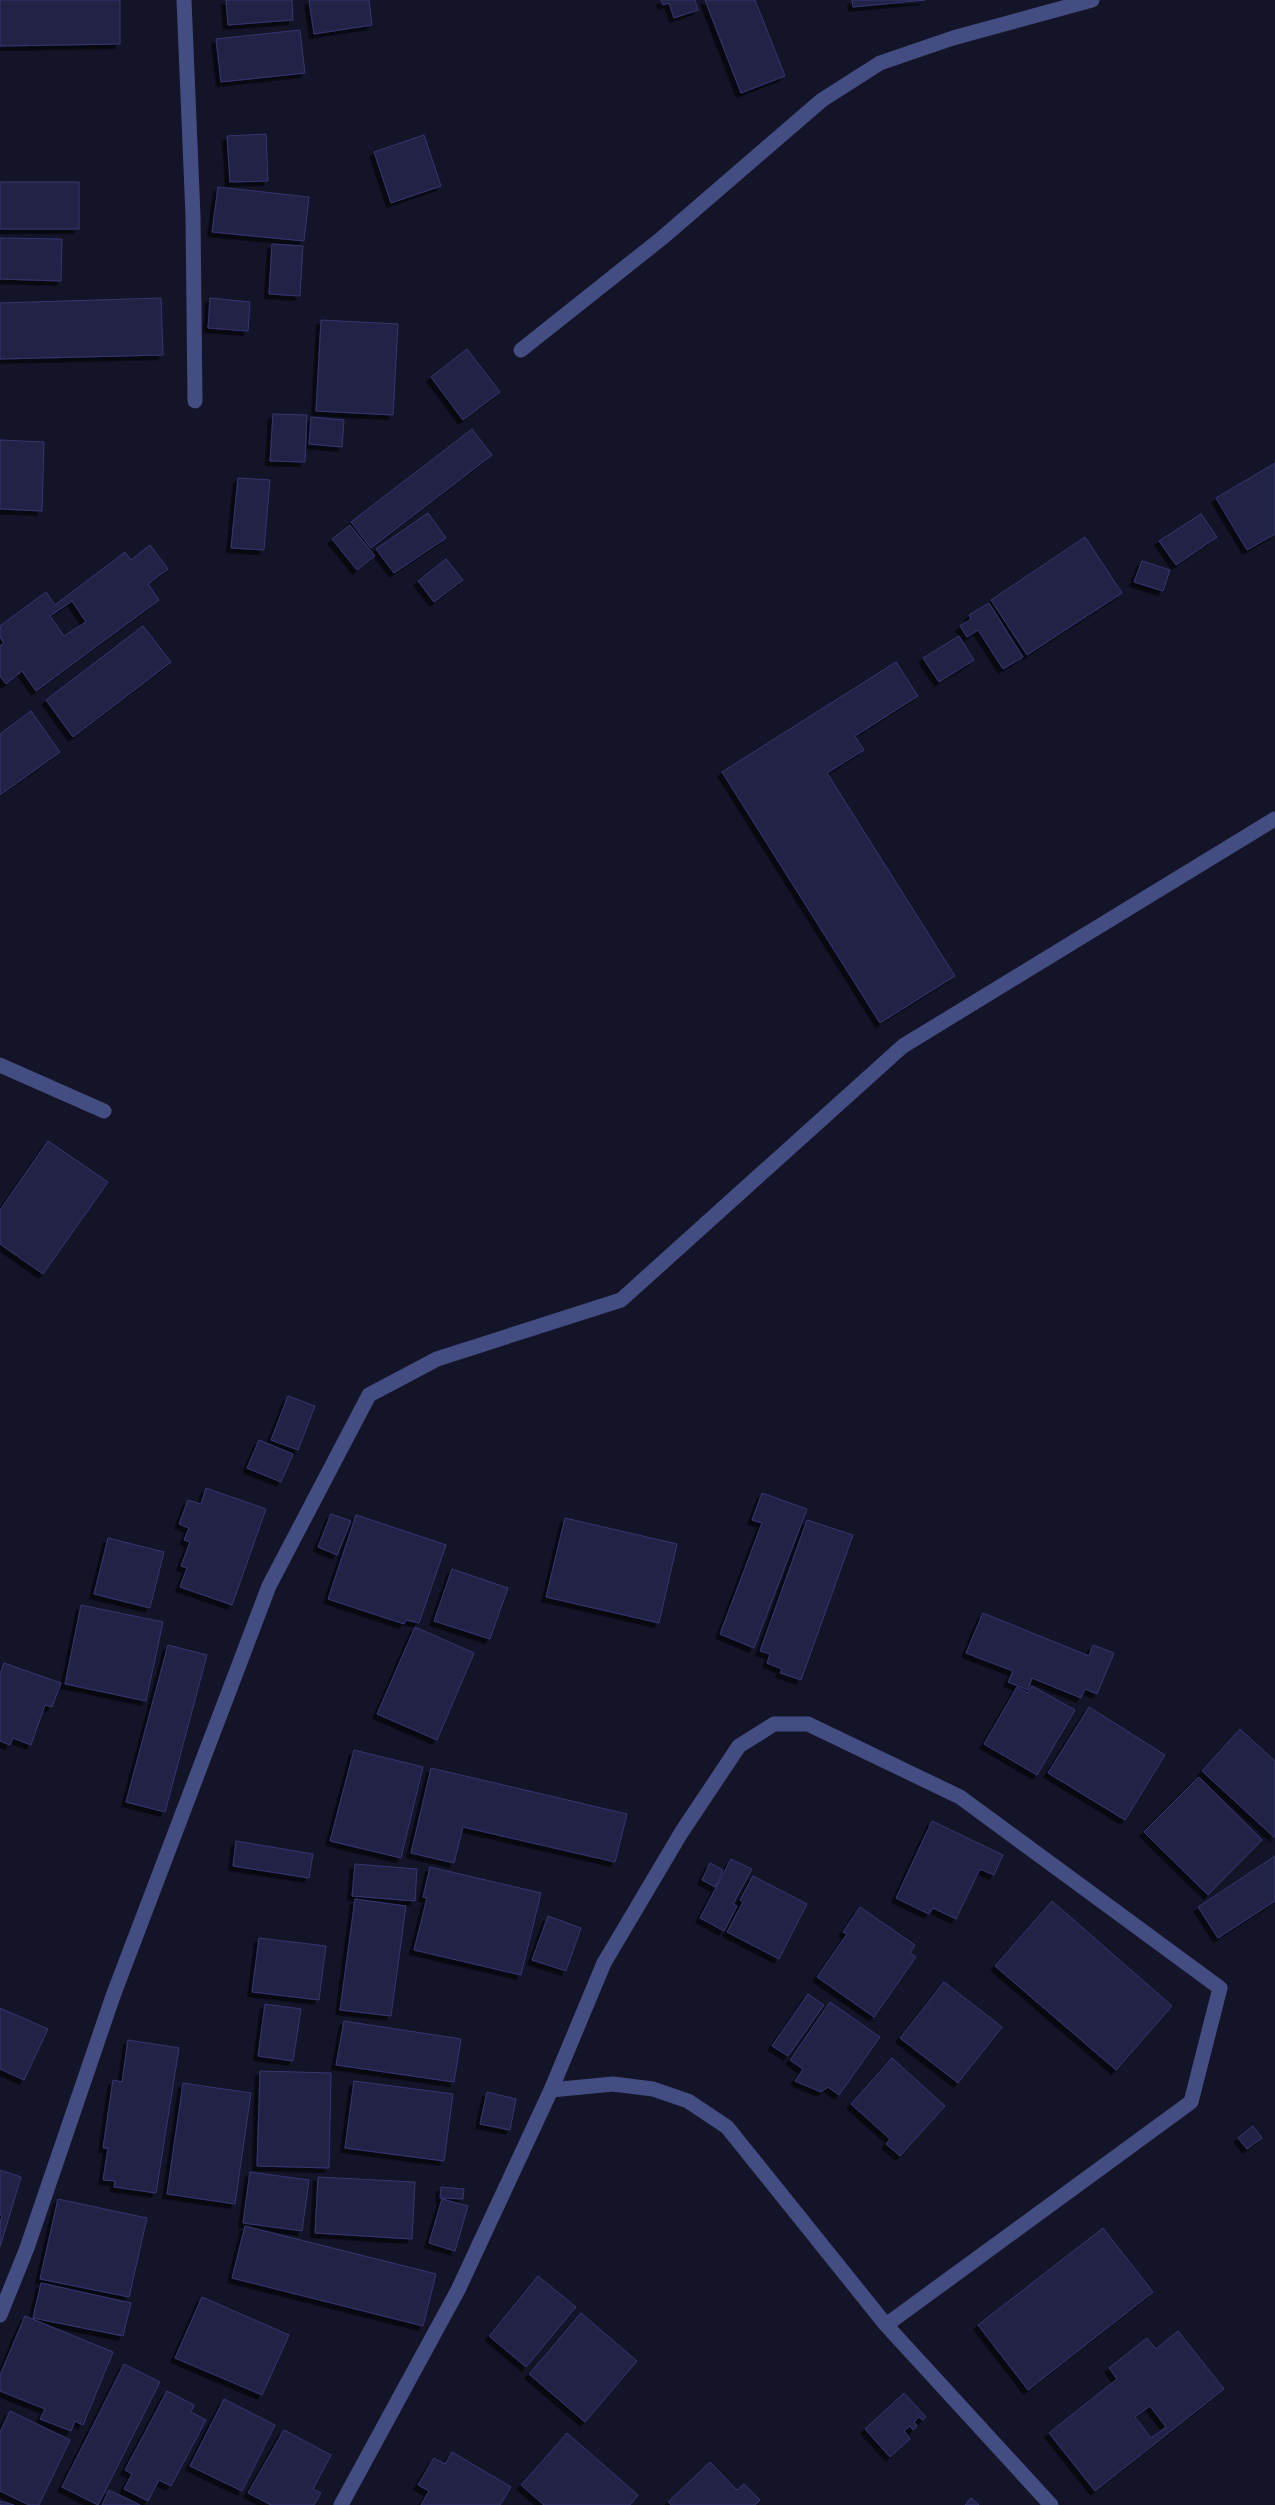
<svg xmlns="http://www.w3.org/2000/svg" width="1275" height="2505" font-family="'IBM Plex Sans',sans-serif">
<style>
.building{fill:#222246;stroke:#373670;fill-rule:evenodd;filter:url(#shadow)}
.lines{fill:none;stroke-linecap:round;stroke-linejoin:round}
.minor{stroke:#444d81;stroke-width:15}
</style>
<defs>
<filter id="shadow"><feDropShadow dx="-4.5" dy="4.5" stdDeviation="0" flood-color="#0009"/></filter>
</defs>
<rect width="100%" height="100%" fill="#131428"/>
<path class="building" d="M0,0h120v44l-120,2z
M226,0h66l1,20 -65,5z
M309,0h60l3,25 -58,9z
M661,0h34l3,10 -24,8 -5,-15 -6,2z
M705,0h50l30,76 -44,17z
M852,0h73l-72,7z
M300,30l5,43 -84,9 -5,-43z
M266,134l2,47 -38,1 -3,-46z
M424,135l17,51 -50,17 -17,-51z
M0,182h79v47h-79z
M218,187l91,10 -5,44 -92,-9z
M0,238l62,1 -1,42 -61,-2z
M272,244l31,2 -3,50 -31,-2z
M161,298l2,57 -163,4v-56z
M210,298l40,4 -2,29 -40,-3z
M321,320l77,4 -5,91 -77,-4z
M467,349l33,43 -37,28 -32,-43z
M273,414l34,1 -2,47 -35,-1z
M311,417l33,3 -2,27 -33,-3z
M472,429l20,26 -121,93 -20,-26z
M0,440l44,2 -2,69 -42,-2z
M1275,463v71l-28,16 -31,-52z
M238,478l32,2 -6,70 -33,-2z
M428,513l18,25 -52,35 -18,-24z
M1201,514l16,23 -41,28 -17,-24z
M350,525l25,31 -18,14 -25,-31z
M1085,537l37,56 -95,62 -36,-55z
M150,545l18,24 -20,15 11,16 -123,91 -14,-20 -16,13 -6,-8v-30l4,-3 -4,-6v-11l46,-34 9,13 70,-53 6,8zM72,601l14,21 -22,14 -14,-20z
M446,559l17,21 -29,22 -16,-21z
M1142,561l28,9 -7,21 -29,-9z
M989,603l34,54 -20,12 -25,-39 -11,7 -7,-11 11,-7 -2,-4z
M143,626l28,36 -98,75 -27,-37z
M959,636l15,24 -35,22 -16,-24z
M896,662l22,34 -63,40 9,14 -37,23 128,203 -75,47 -158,-251z
M31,711l29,41 -60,43v-61z
M48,1141l60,41 -65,92 -43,-30v-34z
M288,1396l27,10 -17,44 -27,-10z
M259,1440l34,14 -12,28 -34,-14z
M206,1488l60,21 -34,96 -52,-18 7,-19 -6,-2 9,-24 -6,-2 5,-12 -10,-4 9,-24 13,4z
M762,1493l45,16 -53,139 -34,-14 42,-111 -10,-3z
M331,1514l20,7 -14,34 -19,-8z
M356,1515l90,30 -27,78 -13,-3 -2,4 -76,-25z
M565,1518l112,26 -18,79 -113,-26z
M807,1520l46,15 -52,145 -21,-7 2,-4 -15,-6 3,-9 -10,-3z
M108,1538l56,14 -14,56 -56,-14z
M452,1569l56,19 -18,51 -56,-18z
M81,1605l82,17 -17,79 -81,-17z
M983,1613l106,43 4,-11 21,8 -17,41 -12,-5 -4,9 -49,-20 -4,12 -20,-8 5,-11 -47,-18z
M415,1627l59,26 -37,87 -60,-26z
M168,1645l39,10 -42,157 -39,-10z
M4,1663l57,20 -9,24 -7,-2 -14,40 -18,-7 -3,7 -10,-4v-67z
M1032,1686l43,24 -38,65 -53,-31 33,-57 11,6z
M1089,1707l76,48 -40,65 -77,-47z
M1240,1729l35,32v77l-73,-67z
M354,1750l69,17 -22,91 -71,-17z
M431,1768l196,46 -12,48 -152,-35 -9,36 -43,-10z
M1199,1777l63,63 -54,55 -64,-63z
M932,1821l71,34 -9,20 -14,-6 -24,50 -23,-11 -4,6 -33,-16z
M236,1841l77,13 -4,24 -76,-12z
M1275,1856v45l-57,37 -20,-31z
M731,1859l21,10 -19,35 4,2 -13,25 -24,-13z
M710,1863l13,7 -8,17 -13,-7z
M355,1864l62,5 -2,32 -63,-5z
M430,1867l111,26 -20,82 -107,-25 13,-52 -4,-1z
M753,1876l54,28 -28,55 -52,-27 16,-30 -3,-2z
M355,1899l51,7 -15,110 -51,-6z
M1052,1901l120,105 -56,64 -121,-104z
M860,1907l55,38 -5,8 6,4 -42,60 -57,-40 30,-43 -4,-2z
M548,1916l33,12 -15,43 -34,-11z
M259,1938l67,8 -7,54 -67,-8z
M944,1982l58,45 -44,56 -58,-45z
M808,1994l16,11 -36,51 -16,-10z
M830,2002l50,35 -41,58 -11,-8 -7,5 -26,-11 8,-12 -13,-9z
M265,2004l36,5 -8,52 -35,-5z
M0,2008l48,21 -24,51 -24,-11z
M344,2021l117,18 -7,43 -118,-17z
M128,2040l51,8 -23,145 -42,-6 1,-6 -12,-1 5,-32h-5l10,-68 9,2z
M892,2058l53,48 -45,50 -14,-12 4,-5 -39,-35z
M260,2071l71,2 -2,95 -72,-2z
M354,2081l99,13 -9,67 -99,-13z
M183,2083l68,10 -16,111 -68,-10z
M487,2092l29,7 -6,31 -30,-6z
M1253,2126l9,12 -15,11 -9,-11z
M0,2170l21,7 -21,70v-24l2,-7 -2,-1z
M250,2172l59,8 -7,51 -59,-8z
M318,2177l97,5 -3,57 -97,-6z
M441,2187l23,2 -1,10 -23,-1z
M58,2199l89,19 -18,79 -89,-18z
M442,2199l26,7 -13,45 -26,-8z
M245,2226l191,48 -13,52 -191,-48z
M1103,2228l50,64 -125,98 -50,-65z
M538,2276l38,31 -50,60 -37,-31z
M41,2283l90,20 -8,33 -90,-18z
M202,2297l87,38 -27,60 -87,-37z
M581,2313l56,48 -52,61 -56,-48z
M25,2316l88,36 -30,73 -8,-4 -4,10 -31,-12 5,-10 -45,-18v-16z
M1178,2331l46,58 -129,102 -46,-58 68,-54 -8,-11 38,-30 9,11zM1150,2406l16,21 -15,11 -16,-21z
M124,2364l36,18 -62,123 -36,-18z
M167,2391l27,14 -3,7 15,8 -35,66 -12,-6 -11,21 -24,-12 8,-15 -7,-4z
M904,2393l22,24 -3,3 -4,-3 -5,5 3,4 -4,4 -3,-4 -6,5 6,8 -20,18 -25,-28z
M224,2399l51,26 -33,66 -52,-25z
M10,2411l60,29 -31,65h-10l-29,-14v-59z
M284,2430l47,25 -18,34 8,4 -7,12h-43l-23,-12z
M567,2433l71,62 -8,10h-86l-23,-20z
M452,2452l59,35 -11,18h-79l8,-14 -11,-6 16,-27 11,6z
M710,2462l27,28 7,-6 16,16 -5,5h-84l-3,-3z
M109,2490l31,15h-38z
M971,2498l8,7h-14z
M0,2501l14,4h-14z"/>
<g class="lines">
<path class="minor" d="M184,0l9,216 2,185
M521,350l141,-112 160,-138 58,-37 73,-25 139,-38
M0,1065l104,46
M551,2090l62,-6 40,5 35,12 39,26 159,198 165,180
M0,2315l27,-67 86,-252 156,-410 100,-191 68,-36 184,-59 282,-254 372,-227
M341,2505l117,-215 93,-200 53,-127 77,-130 58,-87 35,-22h34l152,73 260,191 -29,114 -305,223"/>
</g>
</svg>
